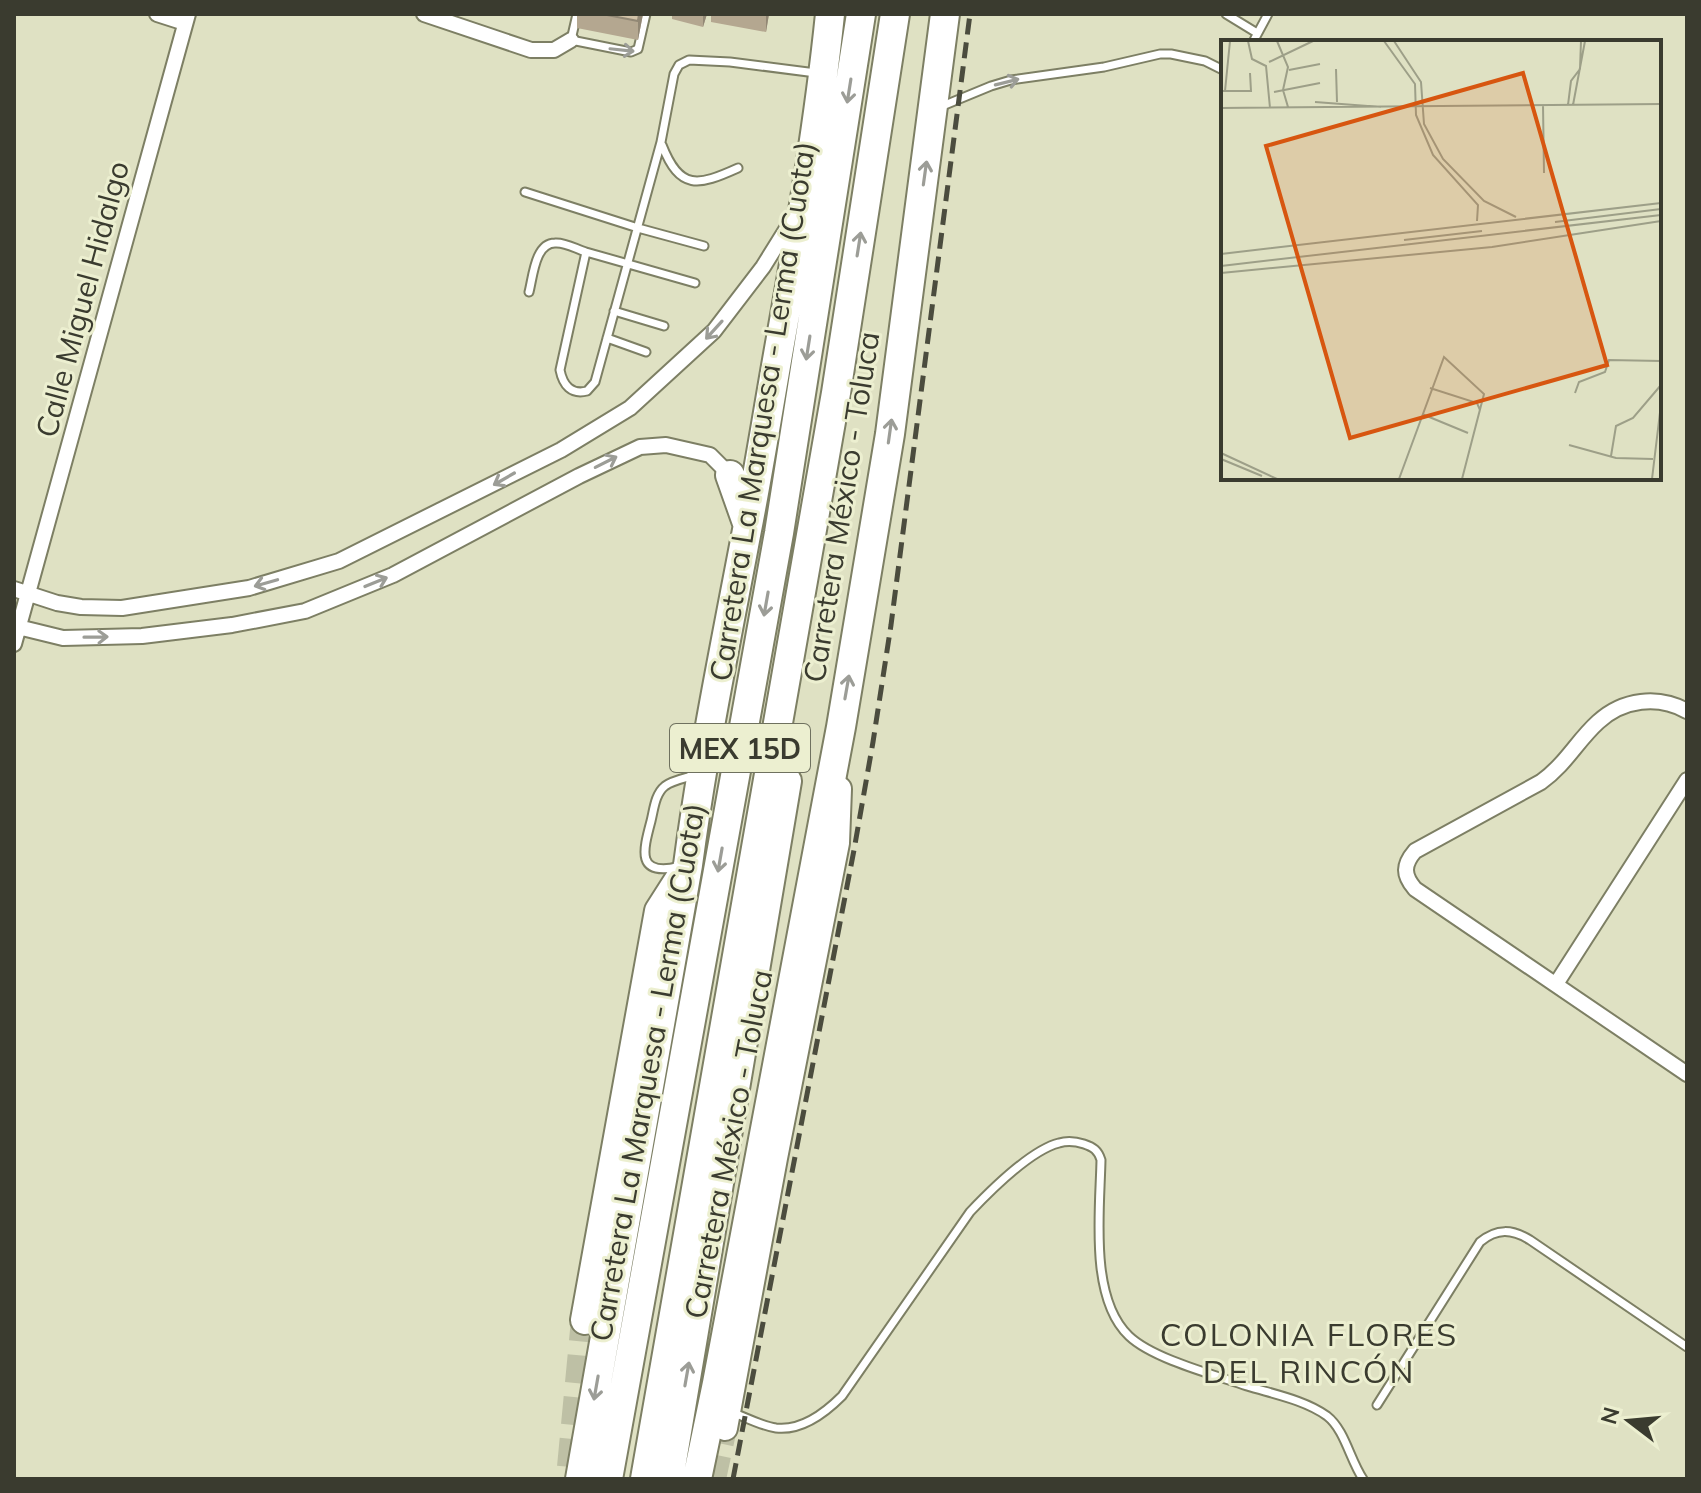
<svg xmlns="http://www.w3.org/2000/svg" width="1701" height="1493" font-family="Mulish,sans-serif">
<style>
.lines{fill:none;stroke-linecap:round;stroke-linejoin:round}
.primary-tunnel{stroke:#bec0a5;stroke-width:24;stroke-dasharray:24 12;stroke-linecap:butt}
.highway-tunnel{stroke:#bec0a5;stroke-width:28;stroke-dasharray:28 14;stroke-linecap:butt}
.lane-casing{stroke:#7d7f64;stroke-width:11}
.street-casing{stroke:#7d7f64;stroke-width:18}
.primary-casing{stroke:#7d7f64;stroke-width:28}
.highway-casing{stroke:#7d7f64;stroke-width:32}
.lane{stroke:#fff;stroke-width:7}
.street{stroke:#fff;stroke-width:14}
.primary{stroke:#fff;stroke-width:24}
.highway{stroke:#fff;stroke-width:28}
.rail{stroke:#4b4c3e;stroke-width:5;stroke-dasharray:16 8;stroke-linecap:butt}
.wall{fill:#b4a790}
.shaded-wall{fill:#928875}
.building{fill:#d1c2a7;stroke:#928875;stroke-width:2}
.oneway{stroke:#9c9d97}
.labels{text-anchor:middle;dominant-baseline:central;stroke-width:6;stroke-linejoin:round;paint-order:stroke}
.shield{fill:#ecefd0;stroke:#6f715f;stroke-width:2}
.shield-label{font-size:28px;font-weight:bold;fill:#3a3b2f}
.street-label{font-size:30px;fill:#3a3b2f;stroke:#ecefd0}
.neighbourhood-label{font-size:32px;letter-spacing:2px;fill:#3a3b2f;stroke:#ecefd0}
.inset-road{fill:none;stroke:#9d9f88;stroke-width:2}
.view{fill:#d75610;fill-opacity:0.15;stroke:#d75610;stroke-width:4}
.inset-edge{fill:none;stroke:#3a3b2f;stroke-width:4}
</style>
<rect width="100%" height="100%" fill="#dfe1c3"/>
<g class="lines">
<path class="primary-tunnel" d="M714,1479l11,-51"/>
<path class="highway-tunnel" d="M571,1467l14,-147"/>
<defs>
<path id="lane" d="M577,14l-6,26 60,12 7,-3 8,-35
M1226,14l31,19
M1253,42l15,-28
M940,107l51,-21 20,-6 93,-13 56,-13h11l34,7 18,9
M662,145c18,46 36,41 76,23
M525,192l113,36 66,18
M586,252l109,31
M529,292c4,-15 6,-49 26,-49 10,-1 21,6 31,9l-26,118c3,15 11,25 27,21l8,-9 66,-240 13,-68 5,-9 10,-5 41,2 86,11
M614,311l50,15
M607,338l39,14
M678,867c-42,9 -35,-16 -27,-46 3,-12 4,-27 14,-35 8,-6 21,-8 30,-11
M1377,1405l103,-163c17,-14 32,-13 50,-2l157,107
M734,1413c13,5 28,13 42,15 25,3 49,-15 66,-32l128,-184c20,-21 61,-62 89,-69 9,-3 16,-2 25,1 9,3 14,6 17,16 -1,51 -12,138 28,176 24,23 86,39 118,50 26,8 58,14 80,30 18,14 23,44 36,63"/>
<path id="street" d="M157,14l28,9
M424,14l107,36h23l17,-10
M14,589l43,14 24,4 41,1 127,-20 90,-27 222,-111 69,-42 84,-77 49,-64 33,-53
M14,626l49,12 79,-2 90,-11 73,-14 88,-36 186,-99 61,-29 26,-2 44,10 20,20
M14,644l174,-630
M1687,711c-29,-16 -64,-12 -89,11 -21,19 -32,42 -57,60l-126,69c-12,14 -12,24 0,38l272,185
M1556,984l131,-204"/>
<path id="primary" d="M725,1428l50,-270 62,-315 2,-54"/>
<path id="highway" d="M730,475l17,48
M585,1320l74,-409 23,-36
M580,1479l108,-614c15,-113 38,-224 59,-335 13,-66 23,-132 35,-198 19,-106 37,-211 48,-318
M608,1479l171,-946 82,-519
M645,1479l191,-1086 59,-379
M669,1479l118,-698
M697,1479l20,-96 124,-656 49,-293 55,-420"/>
</defs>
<use href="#lane" class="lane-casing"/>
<use href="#street" class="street-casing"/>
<use href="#primary" class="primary-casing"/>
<use href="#highway" class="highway-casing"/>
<use href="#lane" class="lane"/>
<use href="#street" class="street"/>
<use href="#primary" class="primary"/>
<use href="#highway" class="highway"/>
<path class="rail" d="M733,1479l121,-629 19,-108 18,-117 79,-611"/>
</g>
<path class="wall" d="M577,14h66l-5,26 -61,-12z
M672,14h35l-4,13 -31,-8z
M711,14h58l-3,18 -55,-10z"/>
<path class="shaded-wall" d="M639,14h4l-5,26v-19z
M703,14h4l-4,13z
M766,14h3l-3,18z"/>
<path class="building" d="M602,14h37l-1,7z"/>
<defs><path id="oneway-shaft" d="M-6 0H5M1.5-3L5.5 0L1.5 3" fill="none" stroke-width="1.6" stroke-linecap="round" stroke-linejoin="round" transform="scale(2)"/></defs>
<g class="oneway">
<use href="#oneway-shaft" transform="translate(622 50) rotate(6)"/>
<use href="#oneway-shaft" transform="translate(1007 82) rotate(-14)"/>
<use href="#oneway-shaft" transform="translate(849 91) rotate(99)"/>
<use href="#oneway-shaft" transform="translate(925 173) rotate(-82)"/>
<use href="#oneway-shaft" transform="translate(859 244) rotate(-81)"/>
<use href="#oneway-shaft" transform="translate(714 330) rotate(132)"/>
<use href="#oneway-shaft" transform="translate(808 348) rotate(99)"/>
<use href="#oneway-shaft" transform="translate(890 431) rotate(-82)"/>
<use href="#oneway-shaft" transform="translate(606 462) rotate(-27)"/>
<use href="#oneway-shaft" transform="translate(504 479) rotate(150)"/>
<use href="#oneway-shaft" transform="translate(376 582) rotate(-22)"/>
<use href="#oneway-shaft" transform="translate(266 583) rotate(164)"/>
<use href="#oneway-shaft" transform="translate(766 604) rotate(100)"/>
<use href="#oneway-shaft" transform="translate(96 637) rotate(-1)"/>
<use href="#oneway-shaft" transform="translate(847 687) rotate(-80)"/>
<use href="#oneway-shaft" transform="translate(720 860) rotate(100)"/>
<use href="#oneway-shaft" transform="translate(687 1374) rotate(-80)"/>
<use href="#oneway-shaft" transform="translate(596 1388) rotate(100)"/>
</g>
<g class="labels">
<rect class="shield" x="670" y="724" width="140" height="48" rx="6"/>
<g class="shield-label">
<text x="740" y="748">MEX 15D</text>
</g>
<g class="street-label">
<text transform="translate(82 299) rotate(-75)">Calle Miguel Hidalgo</text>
<text transform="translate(762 411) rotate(-81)">Carretera La Marquesa - Lerma (Cuota)</text>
<text transform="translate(841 507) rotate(-81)">Carretera México - Toluca</text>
<text transform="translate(647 1072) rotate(-80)">Carretera La Marquesa - Lerma (Cuota)</text>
<text transform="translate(728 1144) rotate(-79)">Carretera México - Toluca</text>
</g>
<g class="neighbourhood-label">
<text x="1309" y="1334">COLONIA FLORES<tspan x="1309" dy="37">DEL RINCÓN</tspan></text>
</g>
</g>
<g transform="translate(1221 40)">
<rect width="440" height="440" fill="#dfe1c3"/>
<path class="inset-road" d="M27,1l4,18 14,7 4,42M56,1l11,26 -5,23 5,17M163,1l31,43 1,31 17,40 45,50 -1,16M173,1l27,41 3,42 19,35 41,42 32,16M48,22l44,-21M115,29l1,33M68,30l31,-6M0,51h30l-1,-18M4,51l5,-50M53,52l46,-9M94,62l66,5M322,65l1,68M347,65l3,-24 9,-12 1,-28M352,65l12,-64M0,68l440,-4M334,182l106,-13M183,200l78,-9M0,214l440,-51M0,226l440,-51M0,233l271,-26 169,-26M209,348l47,15 3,7M354,353l4,-11 26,-10 4,-12 52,1M201,374l46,19M348,405l47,13 37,1M0,413l56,26M390,416l5,-30 17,-8 28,-33M0,419l41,17M178,439l45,-122 40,37 -22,85M431,439l9,-75"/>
<path class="view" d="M302,33l84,292 -257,73 -84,-292z"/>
<rect width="440" height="440" class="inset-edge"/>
</g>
<rect width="1701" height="1493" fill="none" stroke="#3a3b2f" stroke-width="32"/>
<g transform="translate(1629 1421) rotate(286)" stroke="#ecefd0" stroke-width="6" paint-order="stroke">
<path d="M0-6L14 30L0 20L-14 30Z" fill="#3a3b2f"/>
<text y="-12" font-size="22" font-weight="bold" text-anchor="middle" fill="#3a3b2f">N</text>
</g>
</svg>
